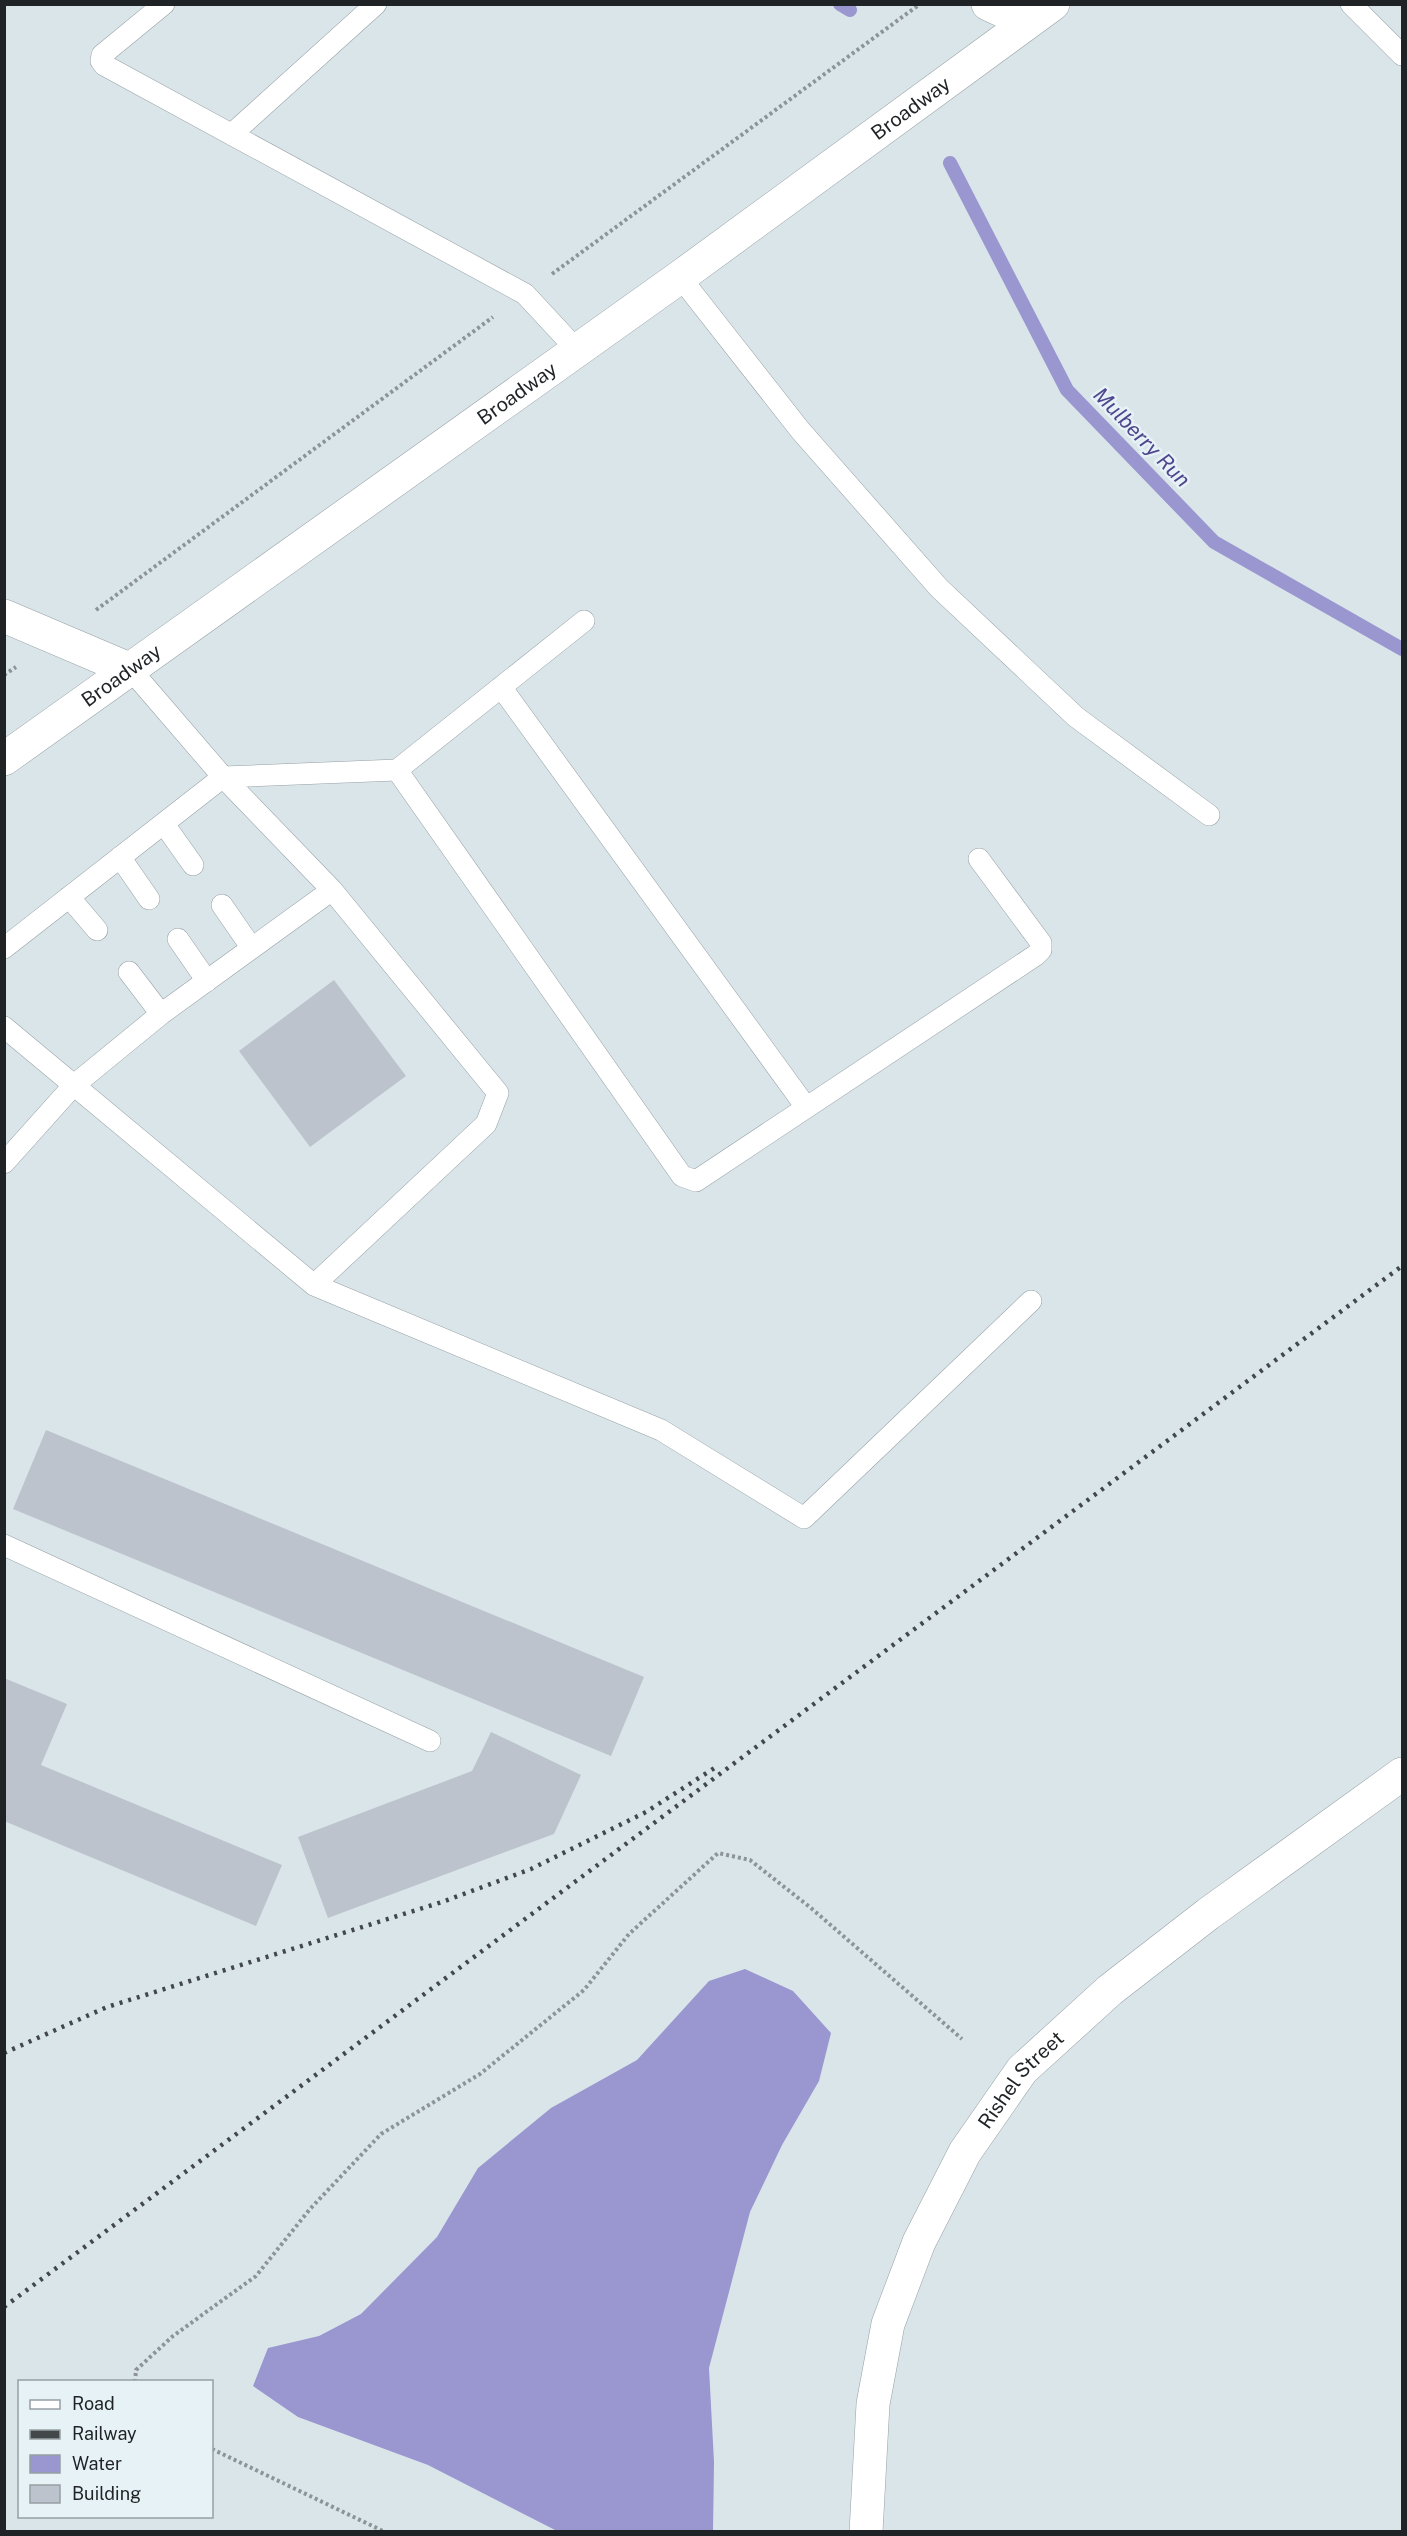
<svg xmlns="http://www.w3.org/2000/svg" width="1407" height="2536" font-family="'Public Sans',sans-serif">
<style>
.water{fill:#9a96cf}
.lines{fill:none;stroke-linecap:round;stroke-linejoin:round}
.stream{stroke:#9a96cf;stroke-width:14}
.building{fill:#bdc3cc}
.service-casing{stroke:#96a1a5;stroke-width:22}
.minor-casing{stroke:#96a1a5;stroke-width:34}
.tertiary-casing{stroke:#96a1a5;stroke-width:34}
.primary-casing{stroke:#96a1a5;stroke-width:34}
.path{stroke:#8c9498;stroke-width:4;stroke-dasharray:3 3;stroke-linecap:butt}
.service{stroke:#fff;stroke-width:21}
.minor{stroke:#fff;stroke-width:33}
.tertiary{stroke:#fff;stroke-width:33}
.primary{stroke:#fff;stroke-width:33}
.rail{stroke:#42484a;stroke-width:4.5;stroke-dasharray:3 6;stroke-linecap:butt}
.labels{text-anchor:middle;dominant-baseline:central;stroke-width:5;stroke-linejoin:round;paint-order:stroke}
.street-label{font-size:20px;fill:#1f2325;stroke:#e7f2f7}
.water-label{font-size:21px;font-style:italic;fill:#4f468d;stroke:#e7f2f7}
</style>
<rect width="100%" height="100%" fill="#dae5ea"/>
<path class="water" d="M745,1969l48,22 38,42 -12,48 -37,64 -32,67 -41,156 5,94 -1,69h-156l-129,-66 -130,-48 -45,-31 15,-38 51,-12 42,-22 76,-77 41,-69 73,-60 86,-48 72,-79z"/>
<g class="lines">
<path class="stream" d="M840,4l10,6
M950,163l117,227 147,152 188,107"/>
</g>
<path class="building" d="M334,980l72,96 -96,71 -71,-96z
M46,1430l598,247 -33,79 -598,-247z
M4,1678l63,26 -26,61 241,100 -26,61 -252,-105z
M491,1732l90,43 -27,59 -226,84 -30,-81 174,-66z"/>
<g class="lines">
<defs>
<path id="service" d="M164,4l-62,51 -1,6 3,4 421,229 52,56
M1351,4l51,51
M232,134l144,-130
M680,277l120,153 139,158 137,129 133,98
M131,670l92,107 109,113 166,203 -12,31 -172,161
M501,687l305,420
M397,770l285,406 14,5 340,-226 5,-5v-7l-62,-84
M164,824l29,41
M120,857l29,42
M69,897l28,33
M222,905l29,42
M178,939l29,42
M4,948l219,-171 174,-7 187,-149
M129,972l32,42
M4,1027l310,258 347,145 143,88 227,-217
M4,1163l69,-77 88,-72 171,-124
M4,1545l426,196"/>
<g id="minor">
<path d="M988,4l39,18"/>
<path id="s1" d="M866,2532l7,-128 15,-80 31,-82 46,-90 57,-82 88,-80 98,-76 194,-140"/>
</g>
<path id="tertiary" d="M4,616l127,54"/>
<g id="primary">
<path id="s2" d="M4,759l676,-482 373,-273"/>
</g>
</defs>
<use href="#service" class="service-casing"/>
<use href="#minor" class="minor-casing"/>
<use href="#tertiary" class="tertiary-casing"/>
<use href="#primary" class="primary-casing"/>
<path class="path" d="M552,274l368,-270
M96,610l397,-293
M4,675l12,-8
M135,2382l1,-12 37,-34 83,-60 54,-67 71,-75 99,-60 104,-84 45,-56 89,-81 32,7 61,48 151,131
M212,2449l173,83"/>
<use href="#service" class="service"/>
<use href="#minor" class="minor"/>
<use href="#tertiary" class="tertiary"/>
<use href="#primary" class="primary"/>
<path class="rail" d="M4,2053l103,-46 335,-105 89,-33 115,-57 70,-45
M4,2307l1398,-1041"/>
</g>
<g class="labels">
<g class="street-label">
<text stroke="none"><textPath href="#s2" startOffset="1116">Broadway</textPath></text>
<text stroke="none"><textPath href="#s2" startOffset="630">Broadway</textPath></text>
<text stroke="none"><textPath href="#s2" startOffset="144">Broadway</textPath></text>
<text stroke="none"><textPath href="#s1" startOffset="490">Rishel Street</textPath></text>
</g>
<g class="water-label">
<text transform="translate(1142 437) rotate(46)">Mulberry Run</text>
</g>
</g>
<rect width="1407" height="2536" fill="none" stroke="#1f2325" stroke-width="12"/>
<rect x="18" y="2380" width="195" height="138" fill="#e7f2f7" stroke="#979fa3" stroke-width="1.5"/>
<rect x="30" y="2400" width="30" height="9" fill="#ffffff" stroke="#979fa3" stroke-width="1.5"/>
<text x="72" y="2410" font-size="18" fill="#1f2325">Road</text>
<rect x="30" y="2430" width="30" height="9" fill="#42484a" stroke="#979fa3" stroke-width="1.5"/>
<text x="72" y="2440" font-size="18" fill="#1f2325">Railway</text>
<rect x="30" y="2455" width="30" height="18" fill="#9a96cf" stroke="#979fa3" stroke-width="1.5"/>
<text x="72" y="2470" font-size="18" fill="#1f2325">Water</text>
<rect x="30" y="2485" width="30" height="18" fill="#bdc3cc" stroke="#979fa3" stroke-width="1.5"/>
<text x="72" y="2500" font-size="18" fill="#1f2325">Building</text>
</svg>
